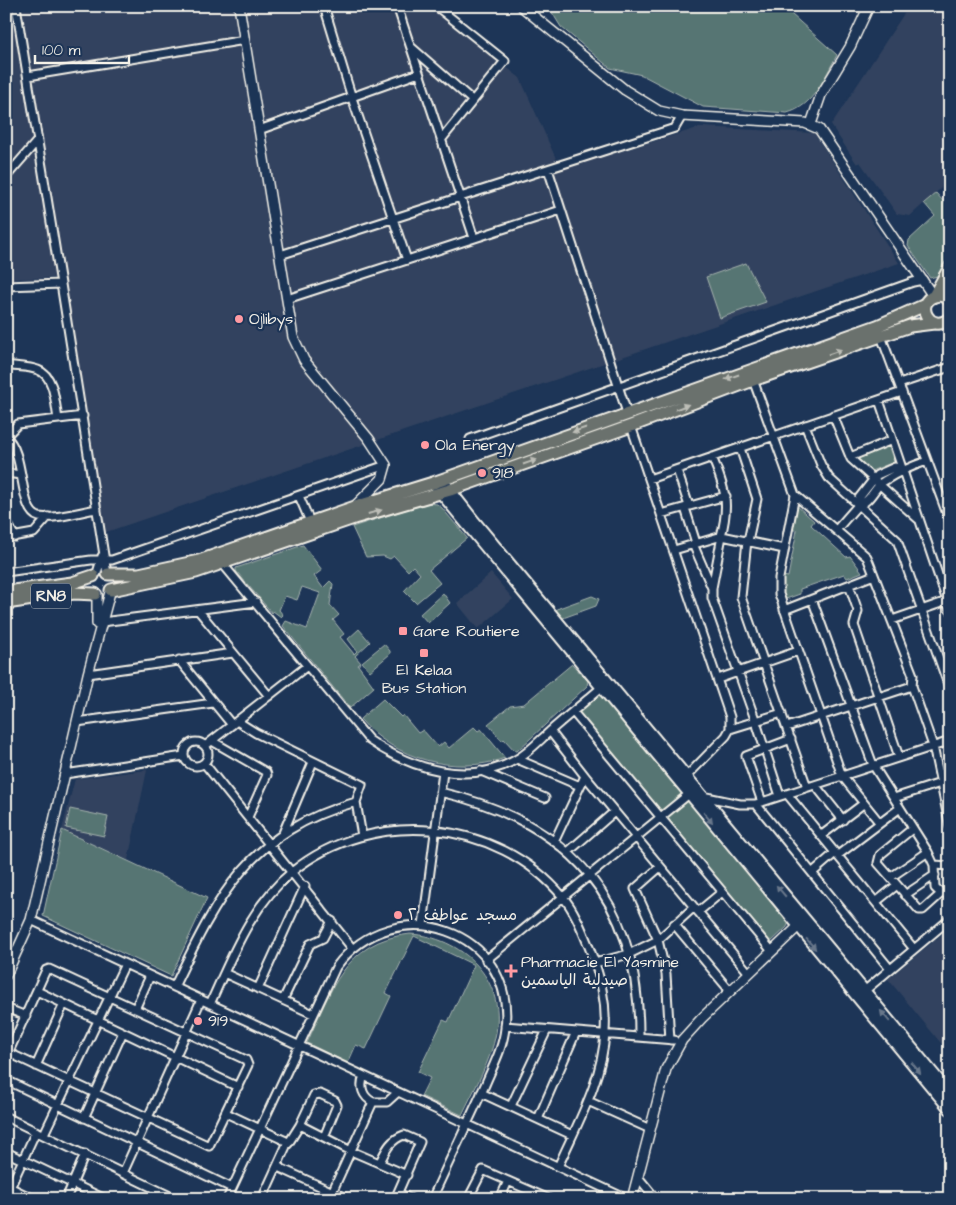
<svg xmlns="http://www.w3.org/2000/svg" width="956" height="1205" font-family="'Architects Daughter','Playpen Sans Arabic',sans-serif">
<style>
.built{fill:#33435f}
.green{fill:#577573;stroke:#a6b3ae}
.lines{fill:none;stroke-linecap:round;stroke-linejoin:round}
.minor-casing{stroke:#f4f1e8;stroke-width:11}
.tertiary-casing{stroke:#f4f1e8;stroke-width:12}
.secondary-casing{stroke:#f4f1e8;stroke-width:14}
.primary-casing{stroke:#f4f1e8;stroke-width:15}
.minor{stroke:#1d3557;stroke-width:7}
.tertiary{stroke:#1d3557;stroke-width:9}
.secondary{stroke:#1d3557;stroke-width:10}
.primary{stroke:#6a716d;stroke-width:11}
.oneway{fill:#bdbeb7}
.oneway2{fill:#68778a}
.poi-dot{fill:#ff9aa2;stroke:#1d3557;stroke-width:2}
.labels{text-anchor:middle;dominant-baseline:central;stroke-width:4.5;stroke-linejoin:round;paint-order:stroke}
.shield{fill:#1d3557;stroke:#b4b9bc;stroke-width:1}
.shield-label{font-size:15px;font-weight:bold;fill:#f4f1e8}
.poi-label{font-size:16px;fill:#f4f1e8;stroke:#1d3557;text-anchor:start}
</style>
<rect width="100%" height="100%" fill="#1d3557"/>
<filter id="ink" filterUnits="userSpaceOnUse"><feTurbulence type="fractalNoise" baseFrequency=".02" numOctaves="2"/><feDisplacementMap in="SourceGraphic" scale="10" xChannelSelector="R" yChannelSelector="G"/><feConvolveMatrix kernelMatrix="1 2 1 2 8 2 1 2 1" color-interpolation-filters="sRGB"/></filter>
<g filter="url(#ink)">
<path class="built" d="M6,6h423l91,72 41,92 140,-43 113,6 85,130 -793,269 -41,-254 -59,1z
M909,6h41v174l-40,36 -13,-2 -37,-52 -3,2 -26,-39z
M491,573l22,26 -35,30 -21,-26z
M147,770l-19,90 -66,-30 13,-51z
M950,928v126l-62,-75z"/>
<path class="green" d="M548,6h234l55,49c-13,23 -23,51 -50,58l-84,-6 -61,-32 -32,-7 -49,-41z
M936,193l14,16v48l-13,19 -7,2 -22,-32 1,-6 26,-24 -11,-13z
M746,263l20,39 -46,16 -14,-41z
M888,444l6,18 -23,9 -17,-15z
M427,503l10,1 5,4 25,30 -38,32 11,13 -24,20 -12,-12 16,-17 -7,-8 -5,5 -14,-15 -4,3 -7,-3 -17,1 -14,-30z
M796,505l18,16 -3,4 35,32 4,-1 12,16 -15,6 -3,-4 -44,15v5l-17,6 -3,-9 3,-15 5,1 9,-47h-5z
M303,545l19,25 -8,6 9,12 7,-7 3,3 -3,21 9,10 -6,5 11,14 -4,3 14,17 3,-3 -9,-12 11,-10 11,13 -15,14 6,7 -3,2 16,22 -24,21 -67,-82 3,-5 21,8 13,-36 -18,-6 -5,13 -12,-4 -6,14 4,5 -2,2 -8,-6 -1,2 -36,-42v-3z
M443,593l7,10 -22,20 -8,-9z
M592,596l7,3 -3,7 -33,12h-4l-4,-7 4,-3z
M384,644l6,7v3l-20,17 -8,-9z
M572,664l16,17 -1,5 -70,65h-2l-11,-12 -2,2 -14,-17 22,-18 14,-2z
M601,694l188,228 -2,5 -16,15 -4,-1 -188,-229z
M383,699l18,18 2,-2 15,18 5,-3 15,17 6,-5 5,6 25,-21 4,4 3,-2 24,29c-50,18 -111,1 -145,-39z
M70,809l38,8 -4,19 -38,-8z
M62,830l145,68 -36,78 -128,-60z
M410,934c51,3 96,44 86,99 -5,28 -22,56 -34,82l-41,-19 9,-18 -12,-6 25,-52 5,2 26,-57 -60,-29 -28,57 5,3 -25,53 -10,-4 -8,18 -41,-20c24,-52 37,-102 103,-109z"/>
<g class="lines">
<defs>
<path id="minor" d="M16,6l45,278
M324,6l28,92 55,162
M397,6l77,232
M436,6l69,55 -64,79
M411,47l62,54
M28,76l217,-36
M259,130l160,-57
M548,169l79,244
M6,177l32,-37
M280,255l395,-127 7,-12
M6,286l55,-2 46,290
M287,299l274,-89
M881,336l69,186
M6,365c10,2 22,1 32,5 17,6 17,34 20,49
M752,377l43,118 72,62 46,118 -1,11 21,60 17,81
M899,384l51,-17
M879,400l71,210
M833,415l18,44 67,60
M805,425l16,40 8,13 68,62 53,150
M631,426l99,291v12l-4,7 -42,43
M6,436l12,-12 65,-8
M6,437c20,15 12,75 33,80 15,3 43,-6 58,-8
M470,439l443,-157 10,-2
M740,448l17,51 -9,42
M712,457c13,31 18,46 9,79
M850,457l42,-17
M677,470l12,36
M6,473l15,2
M649,479l253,-87
M795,495l-16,83v16l63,182 37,46
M299,496l12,28
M858,505c13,-3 16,-18 26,-24 14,-9 28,-15 43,-20
M685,508l11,35
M661,514l65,-18
M6,521l9,16
M837,529l21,-24 1,-7 18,-23 18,-8 7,3
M722,536l-10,52v10l44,124 24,74
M6,538l28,-5 14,-16
M747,541l-6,56 66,190
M693,544l19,44
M674,550l48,-14 62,13
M222,563l147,177c42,29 100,47 148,19 12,-7 22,-18 32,-27 18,-16 37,-31 55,-47
M6,572l85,-12h21l274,-95
M97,573l5,-17
M849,585l9,26 -4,14 45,132
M812,599l61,166 55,87 6,13 1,23 3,3 12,3
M198,610l71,86
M784,610l90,-35
M892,620l58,-20
M102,622l154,-20
M179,660l53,65
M88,674l145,-21
M718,679l80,-28
M573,712l198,238
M237,721l19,12 106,52 -6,17 6,34
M77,722l136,-19
M787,727l125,-41
M730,729l52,-16
M550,731l35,45 164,197
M212,741l54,31 1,3 -19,42
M184 754a12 12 0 1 1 24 0a12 12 0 1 1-24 0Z
M205,746l102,-80
M517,759l63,27
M204,763l148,185
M481,771l64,27
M65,774l119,-18
M815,785l28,35
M440,792c131,30 200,108 199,245
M787,794l127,155
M702,796l38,8h16l194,-63
M894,798l56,-18
M762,802l-16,-46 45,-17
M756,804l134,165
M912,829l-32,26 -2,8 41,47h4l20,-18
M283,833l30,-71
M822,835l41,-31
M555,840l30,-64
M568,852l46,-40
M838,855l62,-47
M934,865l16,1
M660,867l-25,22 23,51 8,34 4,66
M812,873l23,-20
M891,877l37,-25
M905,895l30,-20
M876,902l21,-17
M698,912l24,-20
M31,920l596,279
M674,924l56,67
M423,925l20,-153
M486,960l203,-166
M595,963l34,-9 29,-14 35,-32
M224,973l89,41
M174,987c44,-92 76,-156 182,-185
M258,989l47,-103
M37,991l201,96
M862,993l88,-74
M283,1000l27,-56 13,-6 9,-17
M210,1004c22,-48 41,-99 83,-133 80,-64 204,-53 270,26 12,14 19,33 26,50 11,28 18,54 16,85 -2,47 -28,92 -47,135
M6,1008l20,8
M135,1009l15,-33
M505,1026l169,14
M6,1058l40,-88 3,-1 197,91 2,5 -39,81 -200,-93
M36,1066l28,-62
M364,1076c-5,11 -1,21 9,26h14l11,-10
M6,1080l226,108
M481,1093l91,42
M588,1101l62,28
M511,1106l36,-76
M226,1113l62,29 -26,57
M6,1117l170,82
M84,1118l39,-86
M538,1119l38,-87
M300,1125l14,-30 6,-1 15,7 2,4 -13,32
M44,1134l81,-170
M288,1144l12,-19 51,26 56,24
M6,1152l99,47
M380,1162c6,-12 10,-22 24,-27l16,7 -25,57
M278,1167l70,32
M123,1173l78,-173
M638,1177l18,22
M7,1186l27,13
M10,1188l26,-57
M398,1193l13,6
M66,1199l19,-45
M227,1199l109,-232c58,-79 181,-37 169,61 -2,20 -12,38 -20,57 -17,38 -36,76 -53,114
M329,1199l44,-97
M468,1199l15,-29 66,29
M500,1199l8,-18"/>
<path id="tertiary" d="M239,6l54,331 11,23 65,79 17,26 -4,14 -27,27
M521,6l104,84 34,21 23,5 123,7 14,6 114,167
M811,124l10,-29 29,-48 19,-41
M97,594v30
M6,975l25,-55 57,-246 22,-82
M632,1199l34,-130 16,-29 20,-22 102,-97"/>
<path id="secondary" d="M442,480l32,41 476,573
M437,488l513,621"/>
<path id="primary" d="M934,296l16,-29
M950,300c-4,-4 -9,-6 -15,-4 -22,6 -5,40 15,22
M108,574h31l60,-13 156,-54 78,-24 444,-157 48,-21
M111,590l85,-18 158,-54 96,-28 181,-64 122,-46 157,-54 24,-3
M6,592l66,-9 21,-7
M6,603l68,-10 21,1"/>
</defs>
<use href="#minor" class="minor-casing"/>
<use href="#tertiary" class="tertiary-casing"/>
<use href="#secondary" class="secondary-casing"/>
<use href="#primary" class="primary-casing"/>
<use href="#minor" class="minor"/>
<use href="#tertiary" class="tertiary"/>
<use href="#secondary" class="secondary"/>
<use href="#primary" class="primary"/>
</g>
<defs><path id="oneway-solid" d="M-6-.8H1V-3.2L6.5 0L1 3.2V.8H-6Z" transform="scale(1.25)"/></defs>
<g class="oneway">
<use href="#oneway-solid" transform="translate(835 352) rotate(-19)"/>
<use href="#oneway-solid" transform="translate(732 377) rotate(161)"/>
<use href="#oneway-solid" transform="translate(682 407) rotate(-21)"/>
<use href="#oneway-solid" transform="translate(579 430) rotate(161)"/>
<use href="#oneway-solid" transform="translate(530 462) rotate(-19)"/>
<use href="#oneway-solid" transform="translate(375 512) rotate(-16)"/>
</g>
<g class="oneway2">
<use href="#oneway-solid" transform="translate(708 818) rotate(51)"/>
<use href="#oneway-solid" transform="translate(781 891) rotate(-130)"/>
<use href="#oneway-solid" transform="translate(811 944) rotate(49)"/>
<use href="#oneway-solid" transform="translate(885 1016) rotate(-130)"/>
<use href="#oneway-solid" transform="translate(916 1068) rotate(50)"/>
</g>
</g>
<g class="poi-dot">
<circle cx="239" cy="319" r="5"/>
<circle cx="425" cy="445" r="5"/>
<circle cx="482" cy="473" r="5"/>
<rect x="398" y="626" width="10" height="10" rx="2.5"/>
<rect x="419" y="648" width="10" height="10" rx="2.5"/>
<circle cx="398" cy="915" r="5"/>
<path d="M508.5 963.5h5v5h5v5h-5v5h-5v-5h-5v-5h5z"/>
<circle cx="198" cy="1021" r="5"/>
</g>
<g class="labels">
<rect class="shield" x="31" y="583.5" width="40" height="25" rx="4"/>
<g class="shield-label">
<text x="51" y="596">RN8</text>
</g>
<g class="poi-label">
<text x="249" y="319">Ojlibys</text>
<text x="435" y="445">Ola Energy</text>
<text x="492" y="473">918</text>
<text x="413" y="631">Gare Routiere</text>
<text x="424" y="670" text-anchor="middle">El Kelaa<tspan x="424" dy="18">Bus Station</tspan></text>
<text x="408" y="915">مسجد عواطف ٢</text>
<text x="521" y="962">Pharmacie El Yasmine<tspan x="521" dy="18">صيدلية الياسمين</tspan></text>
<text x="208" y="1021">919</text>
</g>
</g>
<rect width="956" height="1205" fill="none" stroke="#1d3557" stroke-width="25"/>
<rect x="12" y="12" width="931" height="1180" fill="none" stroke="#f4f1e8" stroke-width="2" filter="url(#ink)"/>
<path d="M35 55v8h94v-8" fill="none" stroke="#f4f1e8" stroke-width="2.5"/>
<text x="42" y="55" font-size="15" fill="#f4f1e8" stroke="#1d3557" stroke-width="4" paint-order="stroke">100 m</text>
</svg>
